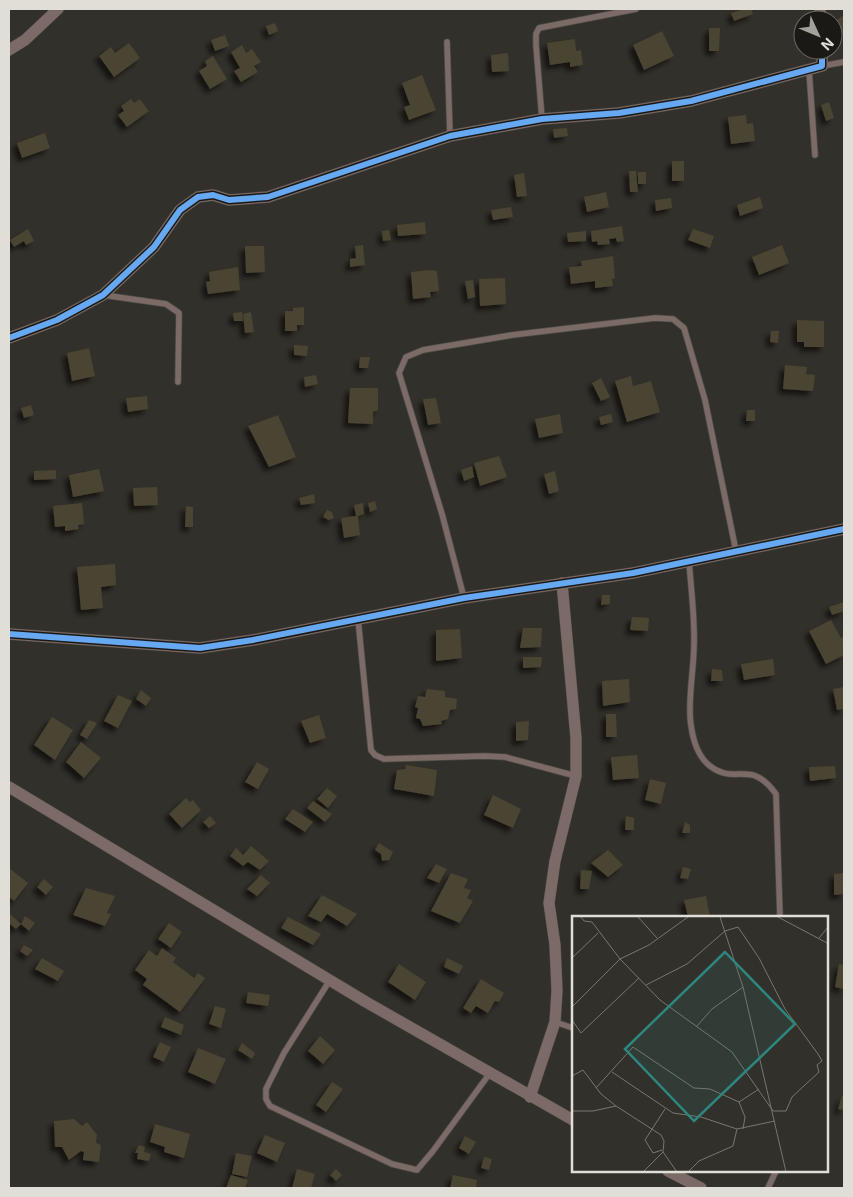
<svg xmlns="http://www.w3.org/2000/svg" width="853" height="1197" font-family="Inter,sans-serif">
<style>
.building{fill:#4a4431;filter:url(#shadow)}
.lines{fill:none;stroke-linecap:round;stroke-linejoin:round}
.service-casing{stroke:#4d4b47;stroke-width:7}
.minor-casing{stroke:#4d4b47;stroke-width:12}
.service{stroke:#7c6a66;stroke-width:5.5}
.minor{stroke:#7c6a66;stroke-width:11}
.cycleway-casing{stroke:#1b1915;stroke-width:9}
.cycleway{stroke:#66a8f1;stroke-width:6}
.inset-road{fill:none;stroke:#78766f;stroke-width:1}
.view{fill:#2e867e;fill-opacity:0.15;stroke:#2e867e;stroke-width:2.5}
.inset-edge{fill:none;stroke:#e1ded7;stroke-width:2.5}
</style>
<defs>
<filter id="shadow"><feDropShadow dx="-4.5" dy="4.5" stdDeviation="2.5" flood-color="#0009"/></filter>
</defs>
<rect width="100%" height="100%" fill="#32302a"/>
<path class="building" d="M744,9h7l2,5 -19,7 -3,-8z
M844,15v20l-10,-13z
M275,23l3,8 -9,4 -3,-9z
M709,28h11l-1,23h-10z
M662,31l12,25 -30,14 -11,-25z
M225,35l4,11 -14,5 -4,-11z
M575,39l1,12 5,-1 2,15 -13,2v-5l-20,3 -3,-22z
M129,43l11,15 -26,19 -15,-21 12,-9 4,6z
M242,45l4,8 6,-4 9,13 -7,4 4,6 -17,10 -7,-11 6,-3 -9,-16z
M508,53l1,18 -17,1 -1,-17z
M213,56l14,23 -17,10 -11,-18 8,-5 -2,-5z
M422,75l14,35 -27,10 -5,-13 6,-2 -8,-22z
M131,99l3,4 6,-4 9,12 -22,16 -9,-12 6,-4 -3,-5z
M829,102l5,16 -8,3 -5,-16z
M746,115l1,9 6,-1 2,18 -24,3 -3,-27z
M567,128l1,8 -14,2 -1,-9z
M45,133l5,15 -28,10 -5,-15z
M672,161h12v20h-12z
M629,171h7l2,21h-8z
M638,172h8v12h-8z
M524,173l3,23 -10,1 -3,-22z
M606,192l3,15 -22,5 -3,-15z
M760,197l3,11 -23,8 -3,-11z
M671,198l1,10 -16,3 -1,-11z
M511,207l2,10 -20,3 -2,-10z
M425,222l1,12 -28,2 -1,-11z
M622,226l2,15 -7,1 -1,-4 -7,1 1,5 -12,1 -1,-4 -5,1 -1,-11z
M28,229l6,12 -8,4 -2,-4 -10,6 -4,-7z
M693,229l21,7 -4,12 -22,-8z
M389,230l2,10 -8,1 -1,-10z
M586,231v10l-18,1 -1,-9z
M363,245l2,20 -15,2v-8l6,-1 -1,-12z
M782,245l7,18 -30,12 -7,-18z
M245,246h19l1,26 -19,1z
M613,256l2,22 -3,1 1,7 -18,2v-7l-24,3 -2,-17 13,-1 -1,-5z
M238,267l2,23 -32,4 -2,-12 4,-1 -1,-9z
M429,270l8,1 2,20 -9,1 1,5 -18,2 -2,-27z
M505,278l1,26 -26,2 -1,-27z
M473,280l2,17 -7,2 -3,-18z
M304,307v18h-7v6h-12v-20h8v-3z
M242,312l1,9h-9l-1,-8z
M251,312l3,20 -9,1 -2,-19z
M797,320l27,1v26h-20v-5h-7z
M771,331h8l-1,12 -8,-1z
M294,345l14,1 -1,10 -13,-1z
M89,348l6,28 -23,5 -5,-28z
M360,357h10l-2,11h-9z
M785,365l22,2 -1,7 9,1 -2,16 -30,-2z
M316,375l2,9 -13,3 -1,-10z
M631,376l2,10 18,-5 9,31 -33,10 -12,-41z
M601,378l9,19 -9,4 -9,-18z
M350,388h28v22l-5,2v12l-25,-1z
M147,396l1,13 -20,3 -2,-14z
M436,398l5,25 -13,2 -5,-26z
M31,405l3,10 -10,3 -3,-10z
M747,410h8v11h-9z
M560,414l3,19 -24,5 -4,-19z
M611,414l2,8 -12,3 -2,-8z
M278,415l18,42 -27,10 -21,-41z
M499,456l8,21 -27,9 -6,-23z
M472,466l2,11 -10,4 -3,-11z
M99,469l5,22 -31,6 -4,-22z
M56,470v9l-22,1v-9z
M555,471l4,20 -10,3 -5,-20z
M157,487l1,18 -24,1 -1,-18z
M314,494l1,9 -14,2 -2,-7z
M375,501l2,8 -7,3 -2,-9z
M82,503l2,21 -6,1 1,4 -14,2v-5l-10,1 -2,-21z
M363,503l1,11 -6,2 2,19 -16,3 -3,-20 15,-2 -2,-11z
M186,506l7,1v20h-8z
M327,510l5,2 2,6 -5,2 -6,-3z
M115,564l1,21 -15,2 2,21 -22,2 -4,-43z
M602,595h8v9l-9,1z
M844,602v9l-12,4 -3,-8z
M632,617l17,1 -1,13 -18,-1z
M831,620l10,18 3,-2v19l-18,9 -17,-33z
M523,628h19l-1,19 -21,1z
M460,629l2,29 -26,3v-31z
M523,657h19l-1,10 -18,1z
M773,659l2,16 -31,5 -3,-16z
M712,669l10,1 1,11h-12z
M629,679l1,23 -27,4 -1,-25z
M844,687v22l-7,1 -4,-21z
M427,689l18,2v6l12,2 -1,10 -6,1 -2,9 -7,2 1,3 -19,2 -3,-7 -4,-1 2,-10 -3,-1 3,-11 7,1z
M141,690l10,8 -5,8 -10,-7z
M118,695l14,6 -14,27 -14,-7z
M606,714h10l1,23h-11z
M319,715l7,23 -16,5 -9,-22z
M52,717l21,13 -18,30 -21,-15z
M89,720l8,3 -10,16 -7,-4z
M529,721l-1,19 -12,1v-19z
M81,742l20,16 -17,20 -18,-16z
M637,755l2,23 -26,2 -2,-23z
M257,762l12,7 -11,20 -13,-7z
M406,765l31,5 -3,26 -40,-7 3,-19 8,-1z
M835,766l1,12 -26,3 -1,-14z
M650,779l16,4 -5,21 -16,-4z
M327,788l10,8 -9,12 -11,-9z
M493,795l28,14 -8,19 -29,-13z
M186,798l4,4 3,-2 8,10 -19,18 -13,-14z
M313,801l19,13 -7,8 -18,-14z
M293,809l20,13 -8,10 -20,-13z
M210,816l6,7 -7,5 -6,-6z
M626,816l8,2v12h-9z
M685,822l5,3v8h-8z
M379,843l14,9 -4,8 -7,1 -1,-7 -6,-4z
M251,846l18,15 -9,9 -12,-8 -5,4 -13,-10 6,-8 7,7z
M608,850l15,15 -15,12 -17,-14z
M436,864l11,5 -8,14 -12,-5z
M683,867l8,2 -3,10 -8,-1z
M9,868l19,15 -14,18 -5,-4z
M581,870l11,1 -3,18h-9z
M451,873l17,6 -4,9 7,2 -4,8 6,3 -13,22 -29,-12z
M844,873v21l-10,1v-21z
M261,875l9,8 -13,13 -10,-7z
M44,879l9,8 -7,8 -9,-8z
M86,888l29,8 -8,17 4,1 -6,12 -32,-11z
M322,895l35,19 -10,12 -20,-12 -6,8 -13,-6z
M706,896l4,21h-22l-4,-17z
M10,914l11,10 -5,5 -7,-6z
M25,916l10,7 -6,8 -8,-7z
M288,917l33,17 -8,11 -32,-17z
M169,923l13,9 -11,16 -13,-9z
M24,945l9,5 -6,6 -7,-5z
M162,948l14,10 -3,4 21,16 4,-5 7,5 -25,34 -37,-27 4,-6 -12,-9 14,-20 8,6z
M42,958l22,13 -6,10 -23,-12z
M447,958l16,8 -4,8 -15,-7z
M399,964l27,18 -11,18 -27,-18z
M839,964l5,1v24l-9,-2z
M481,979l23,14 -5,9 -4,-1 -7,12 -12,-7 -5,7 -8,-5z
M248,992l22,3 -2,11 -22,-3z
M215,1006l11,3 -5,19 -12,-4z
M165,1017l19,8 -3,10 -20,-8z
M320,1036l15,14 -12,14 -15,-13z
M160,1042l11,5 -7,15 -11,-5z
M242,1043l13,10 -3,6 -14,-9z
M198,1048l28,11 -11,25 -27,-12z
M332,1082l11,7 -17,23 -10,-7z
M842,1096h2v14l-6,-1z
M74,1119l8,7 5,-4 10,13 -1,8 5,2 -2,17 -16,-2 1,-8 -3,-1 -12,9 -7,-13h-7l-1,-26z
M155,1124l35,10 -6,24 -20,-6 1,-5 -15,-5z
M265,1135l20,8 -8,19 -20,-9z
M465,1136l11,6 -7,12 -10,-6z
M139,1145l6,2 -1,5 7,2 -2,7 -12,-2 1,-6h-3z
M236,1153l16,3 -5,21 -15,-3z
M484,1157l8,2 -3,11 -8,-2z
M297,1169l18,5 -4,14h-19z
M336,1169l6,6 -6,6 -6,-6z
M231,1175l17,5 -3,8h-19z
M453,1175l24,5 -1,8h-26z"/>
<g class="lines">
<defs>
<path id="service" d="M447,42l3,94
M822,66l22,-4
M809,70l6,85
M542,119l-6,-74v-11l3,-6 97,-19
M103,295l63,9 13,9 -1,69
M689,561c2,28 6,56 5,84 0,24 -7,58 -3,80 2,15 6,31 19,41 26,20 40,-8 66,28l4,123
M464,598l-22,-84 -43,-141 7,-16 17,-7 89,-15 143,-17 18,1 11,9 21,72 31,151
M358,619l13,131 4,5 9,4 100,-3 21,1 71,19
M330,980l-46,73 -18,36v10l4,7 122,58 25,6 16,-19 57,-78
M555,1022l18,6
M768,1188l8,-17"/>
<path id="minor" d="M820,9l1,11
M9,50l16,-10 33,-31
M9,338l48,-18 46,-25 51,-48 26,-37 18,-13 15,-2 16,5 39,-3 182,-61 92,-17 77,-6 72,-12 131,-35v-16
M9,634l191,14 53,-8 211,-42 169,-25 211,-44
M9,787l357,215 207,118
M530,1097l25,-75 2,-31 -2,-46 -6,-42 6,-42 21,-85v-38l-14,-155
M668,1171l33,17"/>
</defs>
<use href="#service" class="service-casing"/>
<use href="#minor" class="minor-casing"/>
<use href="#service" class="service"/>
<use href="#minor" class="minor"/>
<defs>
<path id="cycleway" d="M9,338l48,-18 46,-25 51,-48 26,-37 18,-13 15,-2 16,5 39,-3 182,-61 92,-17 77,-6 72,-12 131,-35v-16
M9,634l191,14 53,-8 211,-42 169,-25 211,-44"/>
</defs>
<use href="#cycleway" class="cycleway-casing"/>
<use href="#cycleway" class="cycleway"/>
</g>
<g transform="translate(572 916)">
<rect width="256" height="256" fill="#32302a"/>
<path class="inset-road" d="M9,1l3,4 8,1 28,37 40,41 72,52 41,59h13l6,-14 27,-25 -2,-7 5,-4 -4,-7 -33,-45 -26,-51 -21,-31 -13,4 -38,33 -41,21M66,1l19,21M148,1l23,70 43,185M206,1l51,27M247,22l10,-12M0,42l26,-25M0,91l48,-48 29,-14 39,-28M0,104l9,13 58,-55M125,110l15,-17 31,-22M40,156l61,41 28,4 36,12M0,160l11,-6 18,24 15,12M24,172l37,-41 61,41 16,1 29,13 6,15 -2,12M167,186l20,-13M0,195h21l23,-5 45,29 3,6 -1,11 -20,20M90,234l-9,3 -8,-13 20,-31M91,236l14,20M116,256l11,-11 34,-15 4,-17 38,-8"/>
<path class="view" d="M153,36l70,72 -101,97 -69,-72z"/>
<rect width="256" height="256" class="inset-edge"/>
</g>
<rect width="853" height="1197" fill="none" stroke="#e1ded7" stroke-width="20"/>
<g transform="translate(818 35) rotate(134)"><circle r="24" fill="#1b1915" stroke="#6a6863"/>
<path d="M0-4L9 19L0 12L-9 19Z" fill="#a4a19a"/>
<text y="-8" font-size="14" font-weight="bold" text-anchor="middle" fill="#e1ded7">N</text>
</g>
</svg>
